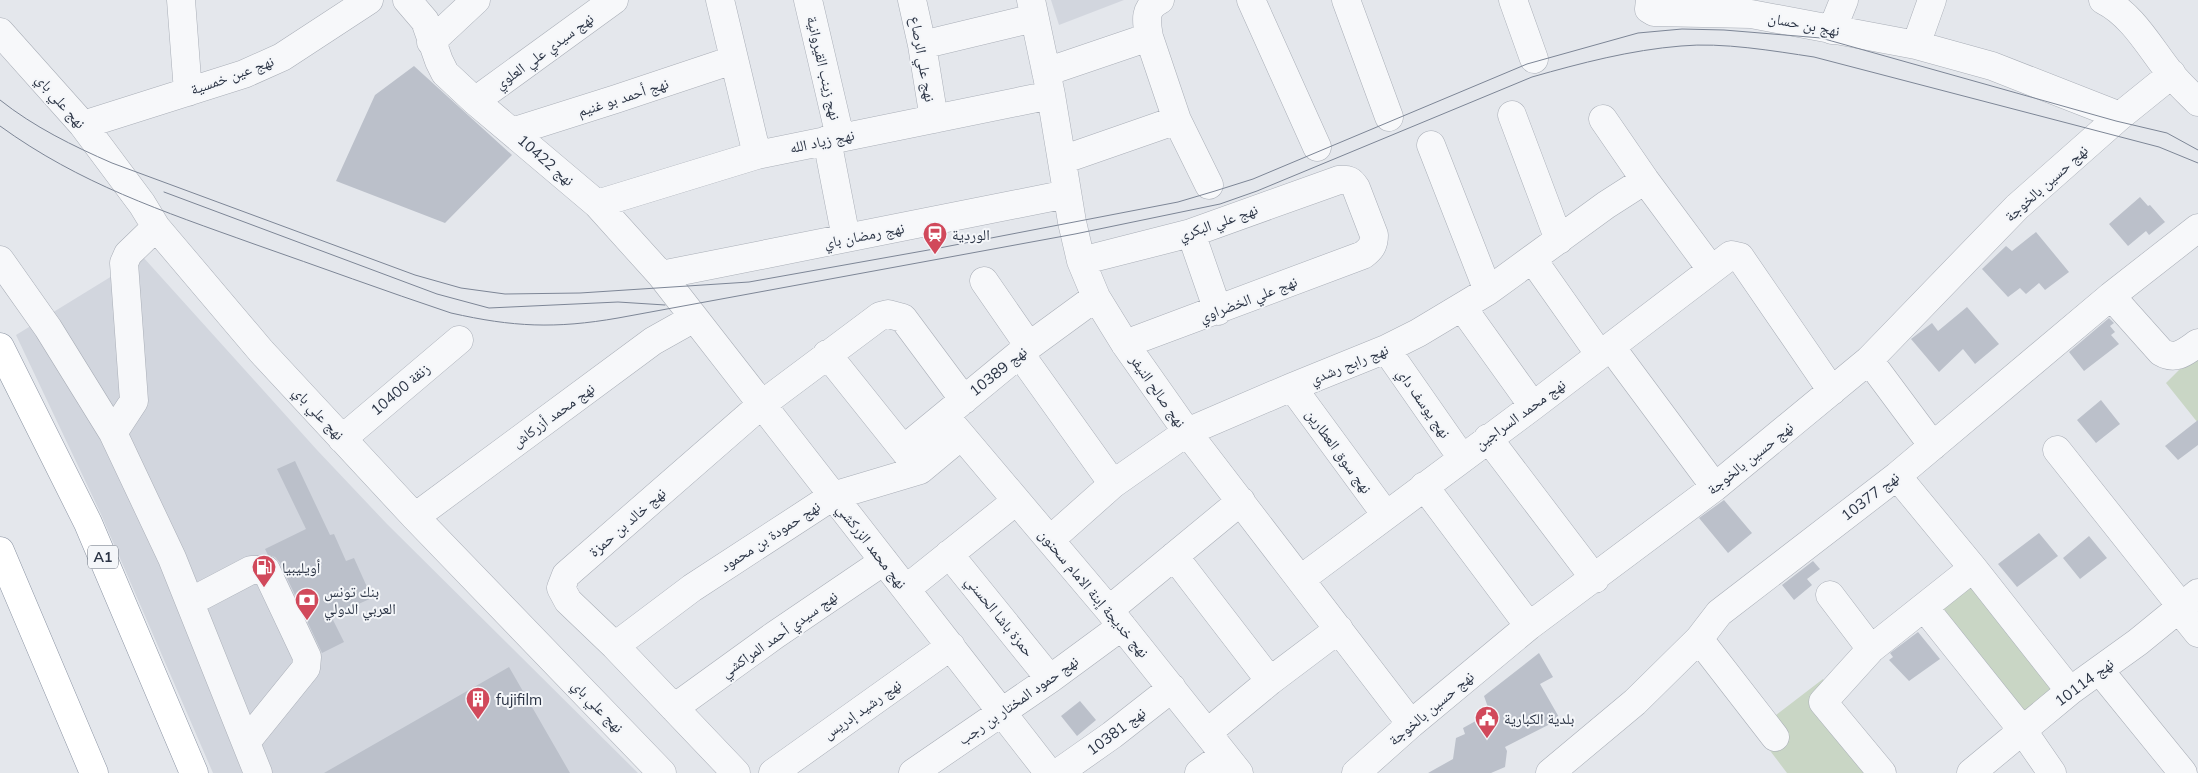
<svg xmlns="http://www.w3.org/2000/svg" width="2198" height="773" font-family="Mulish,'Noto Naskh Arabic',sans-serif">
<style>
.built{fill:#d2d6de}
.green{fill:#c9d6c5}
.building{fill:#bbc0ca}
.lines{fill:none;stroke-linecap:round;stroke-linejoin:round}
.minor-casing{stroke:#a9aeb7;stroke-width:29}
.highway-casing{stroke:#8b94a3;stroke-width:29}
.minor{stroke:#f7f8fa;stroke-width:28}
.highway{stroke:#fff;stroke-width:28}
.tram{stroke:#7d8696;stroke-width:1}
.labels{text-anchor:middle;dominant-baseline:central;stroke-width:4;stroke-linejoin:round;paint-order:stroke}
.shield{fill:#f4f6f9;stroke:#676e7b;stroke-width:1}
.shield-label{font-size:14px;font-weight:bold;fill:#2b3445}
.street-label{font-size:15px;fill:#2b3445;stroke:#f4f6f9}
.poi-label{font-size:15px;fill:#2b3445;stroke:#f4f6f9;text-anchor:start}
</style>
<rect width="100%" height="100%" fill="#e4e7ec"/>
<path class="built" d="M1051,0h73l-65,25z
M143,257l174,193 70,74 251,249h-425l-113,-261 -84,-177z"/>
<path class="green" d="M2198,351v72l-32,-40z
M1975,553l108,139 -67,51 -108,-139z
M1823,679l72,94h-108l-32,-42z"/>
<path class="building" d="M414,66l98,89 -67,68 -109,-42 39,-86z
M2140,197l8,9 2,-1 15,17 -16,13 -3,-4 -18,15 -19,-22z
M2036,232l33,40 -24,18 -6,-7 -13,11 -6,-6 -12,9 -26,-28 24,-23 6,5z
M1967,307l32,37 -24,20 -12,-15 -24,23 -28,-33 21,-16 6,8z
M2109,318l5,5 -4,3 5,6 -4,3 8,9 -35,27 -15,-19z
M2101,400l19,24 -24,19 -19,-23z
M2198,420v25l-20,15 -13,-14z
M295,461l35,74 4,-1 12,27 8,-3 18,40 -41,18 13,26 -22,11 -42,-90 -5,-6 -7,-2 -3,-6 41,-20 -29,-60z
M1724,500l28,33 -24,20 -29,-35z
M2039,533l19,23 -41,31 -19,-23z
M2089,536l18,22 -27,21 -17,-21z
M1813,561l7,8 -13,10 5,6 -18,15 -12,-15z
M1918,632l22,27 -31,22 -20,-21 4,-3 -3,-4z
M1539,653l14,24 -13,7 20,35 -55,28 2,4 -2,16 -14,6h-63l25,-14 3,-21 9,-4 -2,-6 27,-15 -6,-17z
M509,667l61,106h-246z
M1080,701l16,19 -19,16 -16,-20z"/>
<g class="lines">
<defs>
<path id="minor" d="M181,0l7,92
M407,0l18,21 14,40 6,12 30,28 122,103 64,71 388,498
M720,0l37,155
M808,0l32,137
M912,0l10,45 12,74
M1031,0l20,95 21,127 9,39 15,36 29,47 62,88 224,292
M1251,0l66,147
M1346,0l43,117
M1513,0l21,59
M1650,0l-1,9 5,3 97,2 165,31 16,-45
M2103,0c30,15 47,48 68,74 8,10 18,19 27,28
M1832,30l12,-30
M0,32l83,93 59,79 14,23 105,124 154,166 247,256
M1149,37c-3,-17 -5,-29 11,-37
M431,42l45,-42
M922,45l112,-27
M1916,45l76,21 128,50
M1046,72l103,-35 28,83 32,65
M475,101l139,-101
M1512,115l47,125
M1603,119l42,61 66,89
M83,125l161,-51 38,-17 87,-57
M512,132l104,-33 117,-39
M827,140l19,98
M1431,145l57,146
M1062,160l115,-40
M597,204l160,-49 294,-60
M1191,233l27,78
M0,260l48,68 65,105 59,125 86,215
M1533,260l67,95
M1081,261l110,-28 148,-53c9,-1 12,0 17,8l18,47c0,10 -3,14 -11,20l-238,89
M661,275l406,-81
M984,281l45,65
M2111,296l50,56c15,9 24,0 37,-9
M1462,307l71,99
M1611,347l104,140
M1386,349l76,109
M827,354l88,110
M1020,354l93,130
M1869,360l64,86
M1292,387l94,128
M945,416l164,194 130,163
M113,433l21,-32 -10,-138 4,-9 28,-27
M1488,438l107,141
M342,439l117,-99
M904,449l125,-103 67,-49
M2057,450l124,156
M1424,486l105,140
M415,517l238,-176 41,-23
M1050,540l63,-56 74,-52 105,-45 94,-38 32,-16 70,-42 118,-86 39,-25
M949,554l101,125
M1174,556l96,125
M1973,568l97,123
M1301,579l232,-173 198,-151 9,2 92,134
M906,589l110,-88
M1830,595l41,54
M190,602l61,-32h15l41,87 -1,11 -59,73
M1924,607l99,124 29,42
M2178,608l20,25
M1109,610l132,-109
M1699,639l76,98
M615,646l77,-58 141,-92 87,-26 41,-34
M2100,671l83,102
M674,708l101,-73 109,-74
M1207,733l63,-52 69,-52
M736,773l-121,-127 -47,-45 -7,-13 5,-13 195,-170 119,-89 8,-2 15,4 61,82
M773,773l178,-127
M913,773l137,-94 72,-53
M1058,773l54,-38 60,-47
M1199,773l25,-18
M1356,773l55,-49 118,-98 186,-139 154,-127 148,-153 103,-91 52,-42
M1550,773l85,-71 64,-63 20,-26 178,-137 214,-180 87,-68
M1882,773l-59,-71 48,-53 102,-81 -76,-92
M1971,773l99,-82 68,-49 60,-49"/>
<path id="highway" d="M0,347l88,176 106,250
M0,551l94,222"/>
</defs>
<use href="#minor" class="minor-casing"/>
<use href="#highway" class="highway-casing"/>
<use href="#minor" class="minor"/>
<use href="#highway" class="highway"/>
<path class="tram" d="M0,100c34,27 73,46 112,63l303,112 46,13 44,6 75,-1 169,-11 185,-33 244,-47 37,-11 38,-12 274,-115 111,-31 44,-4 42,1 97,8 295,83 51,12 31,17
M0,126c80,58 162,85 254,118 66,23 131,47 197,69 62,14 104,16 167,5l457,-84 145,-30 37,-13 275,-114c49,-14 99,-27 149,-31 41,-4 93,5 133,11l345,90 39,16
M164,192l273,102 52,14 129,-6 47,3"/>
</g>
<defs>
<symbol id="station-pin" viewBox="-11 -11 22 30"><path d="M0 17L-7.5 6A9.5 9.5 0 1 1 7.5 6Z" fill="#d1495b" stroke="#f4f6f9"/><path d="M-3-6H3Q5-6 5-4V2Q5 4 3 4L4.5 6H3L1.5 4h-3L-3 6H-4.5L-3 4Q-5 4-5 2V-4Q-5-6-3-6ZM-3.5-4v3h7v-3ZM-3.5 1v1.5H-2V1ZM2 1v1.5H3.5V1Z" fill="#fff"/></symbol>
<symbol id="fuel-pin" viewBox="-11 -11 22 30"><path d="M0 17L-7.5 6A9.5 9.5 0 1 1 7.5 6Z" fill="#d1495b" stroke="#f4f6f9"/><path d="M-5.5-6h7V0h2V4h1.3V-2.5L3-4.5l.8-.8L6-3V5H2.5V1h-1V6h-7ZM-4.2-4.7v3.2H.2V-4.7Z" fill="#fff"/></symbol>
<symbol id="bank-pin" viewBox="-11 -11 22 30"><path d="M0 17L-7.5 6A9.5 9.5 0 1 1 7.5 6Z" fill="#d1495b" stroke="#f4f6f9"/><path d="M-6-4H6V4H-6ZM0-2.3a2.3 2.3 0 1 0 0 4.6a2.3 2.3 0 1 0 0-4.6Z" fill="#fff"/></symbol>
<symbol id="building-pin" viewBox="-11 -11 22 30"><path d="M0 17L-7.5 6A9.5 9.5 0 1 1 7.5 6Z" fill="#d1495b" stroke="#f4f6f9"/><path d="M-4-6H4V6H1V3H-1V6H-4ZM-2.5-4.3h1.7v1.8h-1.7ZM.8-4.3h1.7v1.8H.8ZM-2.5-1h1.7V.8h-1.7ZM.8-1h1.7V.8H.8Z" fill="#fff"/></symbol>
<symbol id="civic-pin" viewBox="-11 -11 22 30"><path d="M0 17L-7.5 6A9.5 9.5 0 1 1 7.5 6Z" fill="#d1495b" stroke="#f4f6f9"/><path d="M-.6-6.5H3V-4.5H.6V-3L4-1V1h2V6H-6V1h2V-1L-.6-3ZM-1.2 2.5V6h2.4V2.5Z" fill="#fff"/></symbol>
</defs>
<g fill-rule="evenodd">
<use href="#station-pin" x="921" y="220" width="28" height="38"/>
<use href="#fuel-pin" x="250" y="553" width="28" height="38"/>
<use href="#bank-pin" x="293" y="586" width="28" height="38"/>
<use href="#building-pin" x="464" y="685" width="28" height="38"/>
<use href="#civic-pin" x="1473" y="704" width="28" height="38"/>
</g>
<g class="labels">
<rect class="shield" x="88" y="545.5" width="30" height="23" rx="4"/>
<g class="shield-label">
<text x="103" y="557">A1</text>
</g>
<g class="street-label">
<text transform="translate(1804 24) rotate(11)">نهج بن حسان</text>
<text transform="translate(544 51) rotate(-36)">نهج سيدي علي العلوي</text>
<text transform="translate(923 59) rotate(80)">نهج علي الرصاع</text>
<text transform="translate(824 68) rotate(77)">نهج زينب القيروانية</text>
<text transform="translate(232 75) rotate(-20)">نهج عين خمسية</text>
<text transform="translate(623 97) rotate(-18)">نهج أحمد بو غنيم</text>
<text transform="translate(61 101) rotate(49)">نهج علي باي</text>
<text transform="translate(822 141) rotate(-12)">نهج زياد الله</text>
<text transform="translate(546 160) rotate(41)">نهج 10422</text>
<text transform="translate(2046 183) rotate(-42)">نهج حسين بالخوجة</text>
<text transform="translate(1218 222) rotate(-19)">نهج علي البكري</text>
<text transform="translate(864 235) rotate(-11)">نهج رمضان باي</text>
<text transform="translate(1248 299) rotate(-21)">نهج علي الخضراوي</text>
<text transform="translate(1349 364) rotate(-22)">نهج رابح رشدي</text>
<text transform="translate(998 371) rotate(-39)">نهج 10389</text>
<text transform="translate(400 389) rotate(-40)">زنقة 10400</text>
<text transform="translate(1158 391) rotate(55)">نهج صالح النيفر</text>
<text transform="translate(1424 403) rotate(55)">نهج يوسف داي</text>
<text transform="translate(319 413) rotate(47)">نهج علي باي</text>
<text transform="translate(1520 414) rotate(-36)">نهج محمد السراجين</text>
<text transform="translate(553 415) rotate(-36)">نهج محمد أزركاش</text>
<text transform="translate(1339 451) rotate(54)">نهج سوق العطارين</text>
<text transform="translate(1750 458) rotate(-39)">نهج حسين بالخوجة</text>
<text transform="translate(1870 496) rotate(-38)">نهج 10377</text>
<text transform="translate(627 522) rotate(-41)">نهج خالد بن حمزة</text>
<text transform="translate(770 536) rotate(-33)">نهج حمودة بن محمود</text>
<text transform="translate(872 546) rotate(52)">نهج محمد الزركشي</text>
<text transform="translate(1094 593) rotate(50)">نهج خديجة إبنة الامام سحنون</text>
<text transform="translate(1000 616) rotate(51)">حمزة باشا الحسني</text>
<text transform="translate(779 634) rotate(-35)">نهج سيدي أحمد المراكشي</text>
<text transform="translate(2084 682) rotate(-37)">نهج 10114</text>
<text transform="translate(1018 700) rotate(-35)">نهج حمود المختار بن رجب</text>
<text transform="translate(598 706) rotate(46)">نهج علي باي</text>
<text transform="translate(1431 708) rotate(-40)">نهج حسين بالخوجة</text>
<text transform="translate(862 709) rotate(-35)">نهج رشيد إدريس</text>
<text transform="translate(1116 731) rotate(-37)">نهج 10381</text>
</g>
<g class="poi-label">
<text x="952" y="234">الوردية</text>
<text x="282" y="567">أويليبيا</text>
<text x="324" y="591">بنك تونس<tspan x="324" dy="17">العربي الدولي</tspan></text>
<text x="496" y="699">fujifilm</text>
<text x="1504" y="718">بلدية الكبارية</text>
</g>
</g>
</svg>
